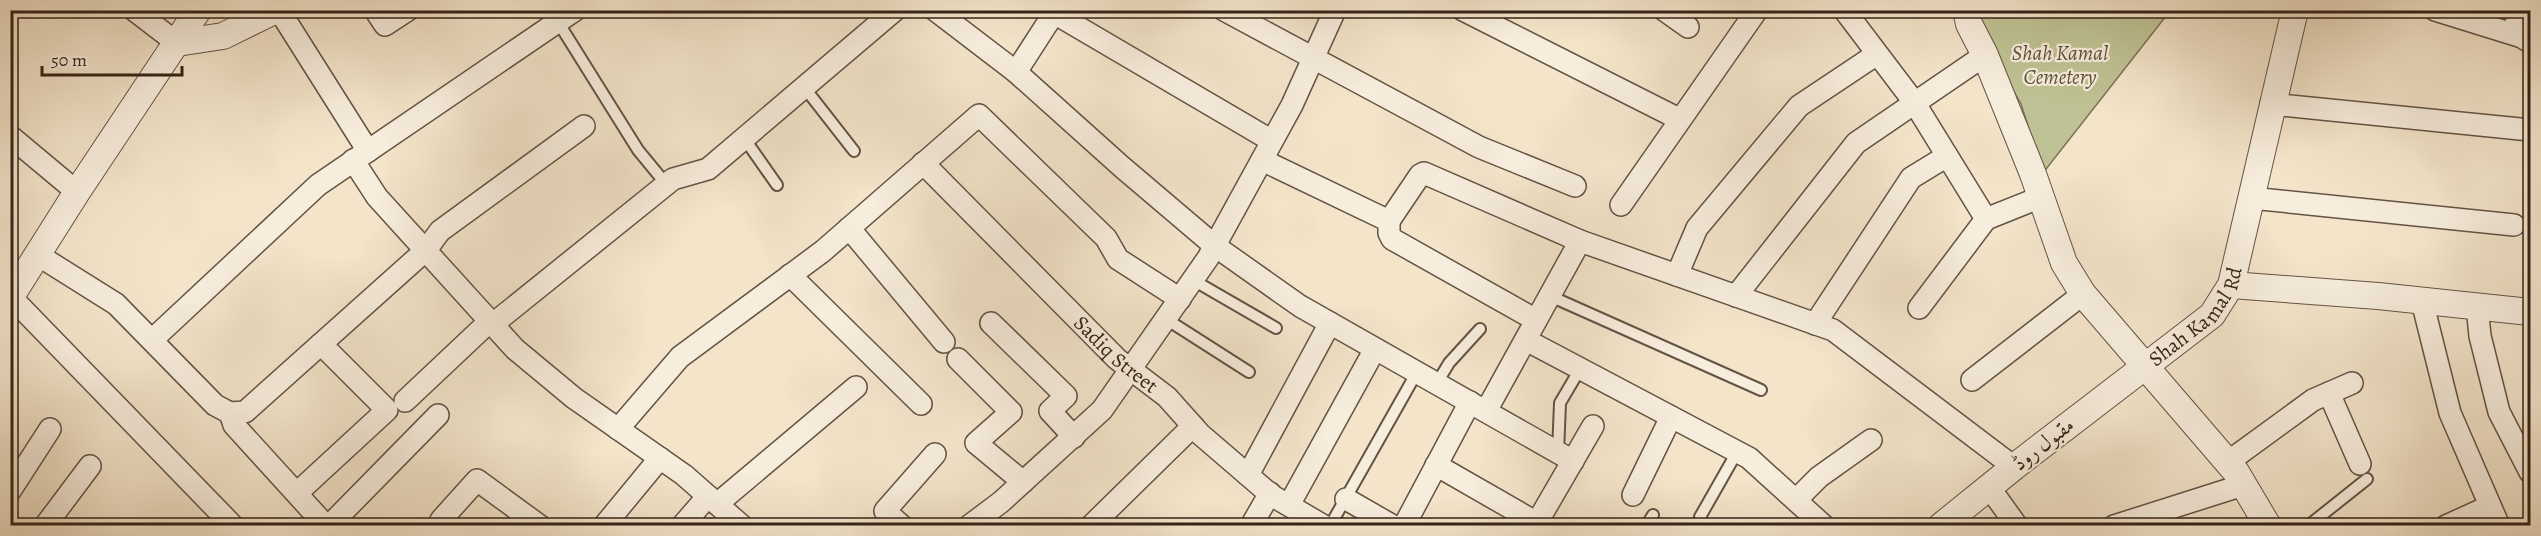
<svg xmlns="http://www.w3.org/2000/svg" width="2541" height="536" font-family="Alegreya,Amiri,serif">
<style>
.green{fill:#bfc294;stroke:#7a7256;stroke-width:1.5}
.lines{fill:none;stroke-linecap:round;stroke-linejoin:round}
.service-casing{stroke:#645344;stroke-width:14}
.minor-casing{stroke:#645344;stroke-width:24}
.tertiary-casing{stroke:#645344;stroke-width:28}
.service{stroke:#f7eddd;stroke-width:10}
.minor{stroke:#f7eddd;stroke-width:21}
.tertiary{stroke:#f7eddd;stroke-width:26}
.labels{text-anchor:middle;dominant-baseline:central;stroke-width:4.5;stroke-linejoin:round;paint-order:stroke}
.park-label{font-size:21px;font-style:italic;fill:#5e533c;stroke:#f7eddd}
.street-label{font-size:21px;fill:#352317;stroke:#f7eddd}
</style>
<rect width="100%" height="100%" fill="#f3e4ca"/>
<filter id="stains"><feTurbulence type="fractalNoise" baseFrequency=".00333" numOctaves="4"/><feColorMatrix values="0 0 0 0 .2 0 0 0 0 .09 0 0 0 0 .02 0 0 0 .5 -.17"/></filter>
<radialGradient id="worn" r=".72"><stop offset=".6" stop-color="#630" stop-opacity="0"/><stop offset="1" stop-color="#630" stop-opacity=".3"/></radialGradient>
<path class="green" d="M1947,11h223l-127,162 -22,-69 -31,-54 -10,-15z"/>
<g class="lines">
<defs>
<path id="service" d="M558,22l80,128 28,34
M804,87l50,64
M744,138l33,47
M1193,280l83,48
M1550,296l211,94
M1166,319l83,53
M1437,383l12,-20 31,-34
M1558,453l2,-50 20,-34
M1700,517l37,-65
M1330,526l87,-154
M1646,526l7,-11
M2308,526l59,-47"/>
<g id="minor">
<path d="M134,10l43,33"/>
<path d="M279,10l89,141"/>
<path d="M375,10l10,15 23,-15"/>
<path d="M935,10l81,62 106,95 93,79 85,60 273,155"/>
<path d="M1224,10l255,137 96,39"/>
<path d="M1463,10l216,109"/>
<path d="M1664,10l24,17"/>
<path d="M2435,10l87,27 8,5"/>
<path d="M1845,11l69,91 72,117"/>
<path d="M1054,13l218,128"/>
<path d="M2511,33l12,-23"/>
<path d="M1016,72l40,-62"/>
<path d="M2271,104l259,26"/>
<path d="M10,136l67,56"/>
<path d="M353,160l24,37 138,152 59,49 110,77 58,51"/>
<path d="M1262,160l127,61 31,-46 4,-2 156,68"/>
<path id="s1" d="M923,163l194,196 50,38 33,37 71,61 53,31"/>
<path d="M2251,198l263,27"/>
<path d="M1621,205l136,-195"/>
<path d="M1389,221v12l3,6 144,81"/>
<path d="M849,228l95,114"/>
<path d="M38,255l78,49 99,101 15,8 15,-1 181,-162 14,-19 144,-105"/>
<path d="M790,275l131,129"/>
<path d="M1677,275l20,-47 102,-122 78,-52"/>
<path d="M1736,296l120,-153 129,-88"/>
<path d="M11,297l222,229"/>
<path d="M2422,301l28,112 49,113"/>
<path d="M2477,306l3,30 19,76 31,60"/>
<path d="M1919,308l67,-89 55,-22"/>
<path d="M991,323l75,73 -16,15 24,26"/>
<path d="M493,324l180,-145 35,-10 187,-159"/>
<path d="M1815,324l96,-146 36,-22"/>
<path d="M152,340l166,-155 257,-175"/>
<path d="M1526,340l223,118 75,68"/>
<path d="M958,359l53,53 -35,31 47,39"/>
<path d="M1972,380l111,-86"/>
<path d="M2329,393l31,71"/>
<path d="M405,401l85,-80"/>
<path d="M1486,411l94,-170 253,89 181,137"/>
<path d="M230,413l4,12 92,101"/>
<path d="M618,429l62,-72 143,-106 156,-136 127,123 12,21 62,40"/>
<path d="M2228,462l85,-62 39,-17"/>
<path d="M1436,465l101,58"/>
<path d="M1248,475l82,-152"/>
<path d="M1989,487l28,39"/>
<path d="M10,491l40,-62"/>
<path d="M297,493l90,-83 -66,-66"/>
<path d="M1633,495l38,-78"/>
<path d="M1346,499l47,27"/>
<path d="M1796,500l23,-23 52,-37"/>
<path d="M717,504l139,-117"/>
<path d="M1289,505l86,-156"/>
<path d="M441,520l36,-40 63,46"/>
<path d="M45,526l45,-60"/>
<path d="M329,526l109,-111"/>
<path d="M604,526l56,-68"/>
<path d="M682,526l26,-30"/>
<path d="M902,526l-17,-15 50,-57"/>
<path d="M969,526l32,-24 101,-92 106,-152 84,-153 43,-95"/>
<path d="M1091,526l102,-100"/>
<path d="M1251,526l19,-33"/>
<path d="M1404,526l66,-124"/>
<path d="M1535,526l58,-100"/>
<path d="M2114,526l129,-41"/>
<path d="M2446,526l44,-20"/>
</g>
<g id="tertiary">
<path d="M1966,10l3,14 16,31 48,119 31,89 19,31 153,178 32,54"/>
<path d="M177,43l46,-7 53,-26"/>
<path d="M2231,285l147,11 152,16"/>
<path d="M10,298l67,-106 121,-182"/>
<path id="s2" d="M1941,526l73,-59 198,-152 19,-30 64,-275"/>
</g>
</defs>
<use href="#service" class="service-casing"/>
<use href="#minor" class="minor-casing"/>
<use href="#tertiary" class="tertiary-casing"/>
<use href="#service" class="service"/>
<use href="#minor" class="minor"/>
<use href="#tertiary" class="tertiary"/>
</g>
<g class="labels">
<g class="park-label">
<text x="2060" y="53">Shah Kamal<tspan x="2060" dy="24">Cemetery</tspan></text>
</g>
<g class="street-label">
<text stroke="none"><textPath href="#s2" startOffset="332">Shah Kamal Rd</textPath></text>
<text stroke="none"><textPath href="#s1" startOffset="272">Sadiq Street</textPath></text>
<text transform="translate(2043 444) rotate(-38)">مقبول روڈ</text>
</g>
</g>
<rect width="2541" height="536" fill="none" stroke="#f3e4ca" stroke-width="36"/>
<rect x="12" y="12" width="2517" height="512" fill="none" stroke="#352317" stroke-width="3"/>
<rect x="18" y="18" width="2505" height="500" fill="none" stroke="#352317" stroke-width="1.5"/>
<path d="M42 66v9h140v-9" fill="none" stroke="#352317" stroke-width="3"/>
<text x="51" y="66" font-size="18" fill="#352317" stroke="#f7eddd" stroke-width="4.5" paint-order="stroke">50 m</text>
<rect width="100%" height="100%" filter="url(#stains)"/>
<rect width="100%" height="100%" fill="url(#worn)"/>
</svg>
